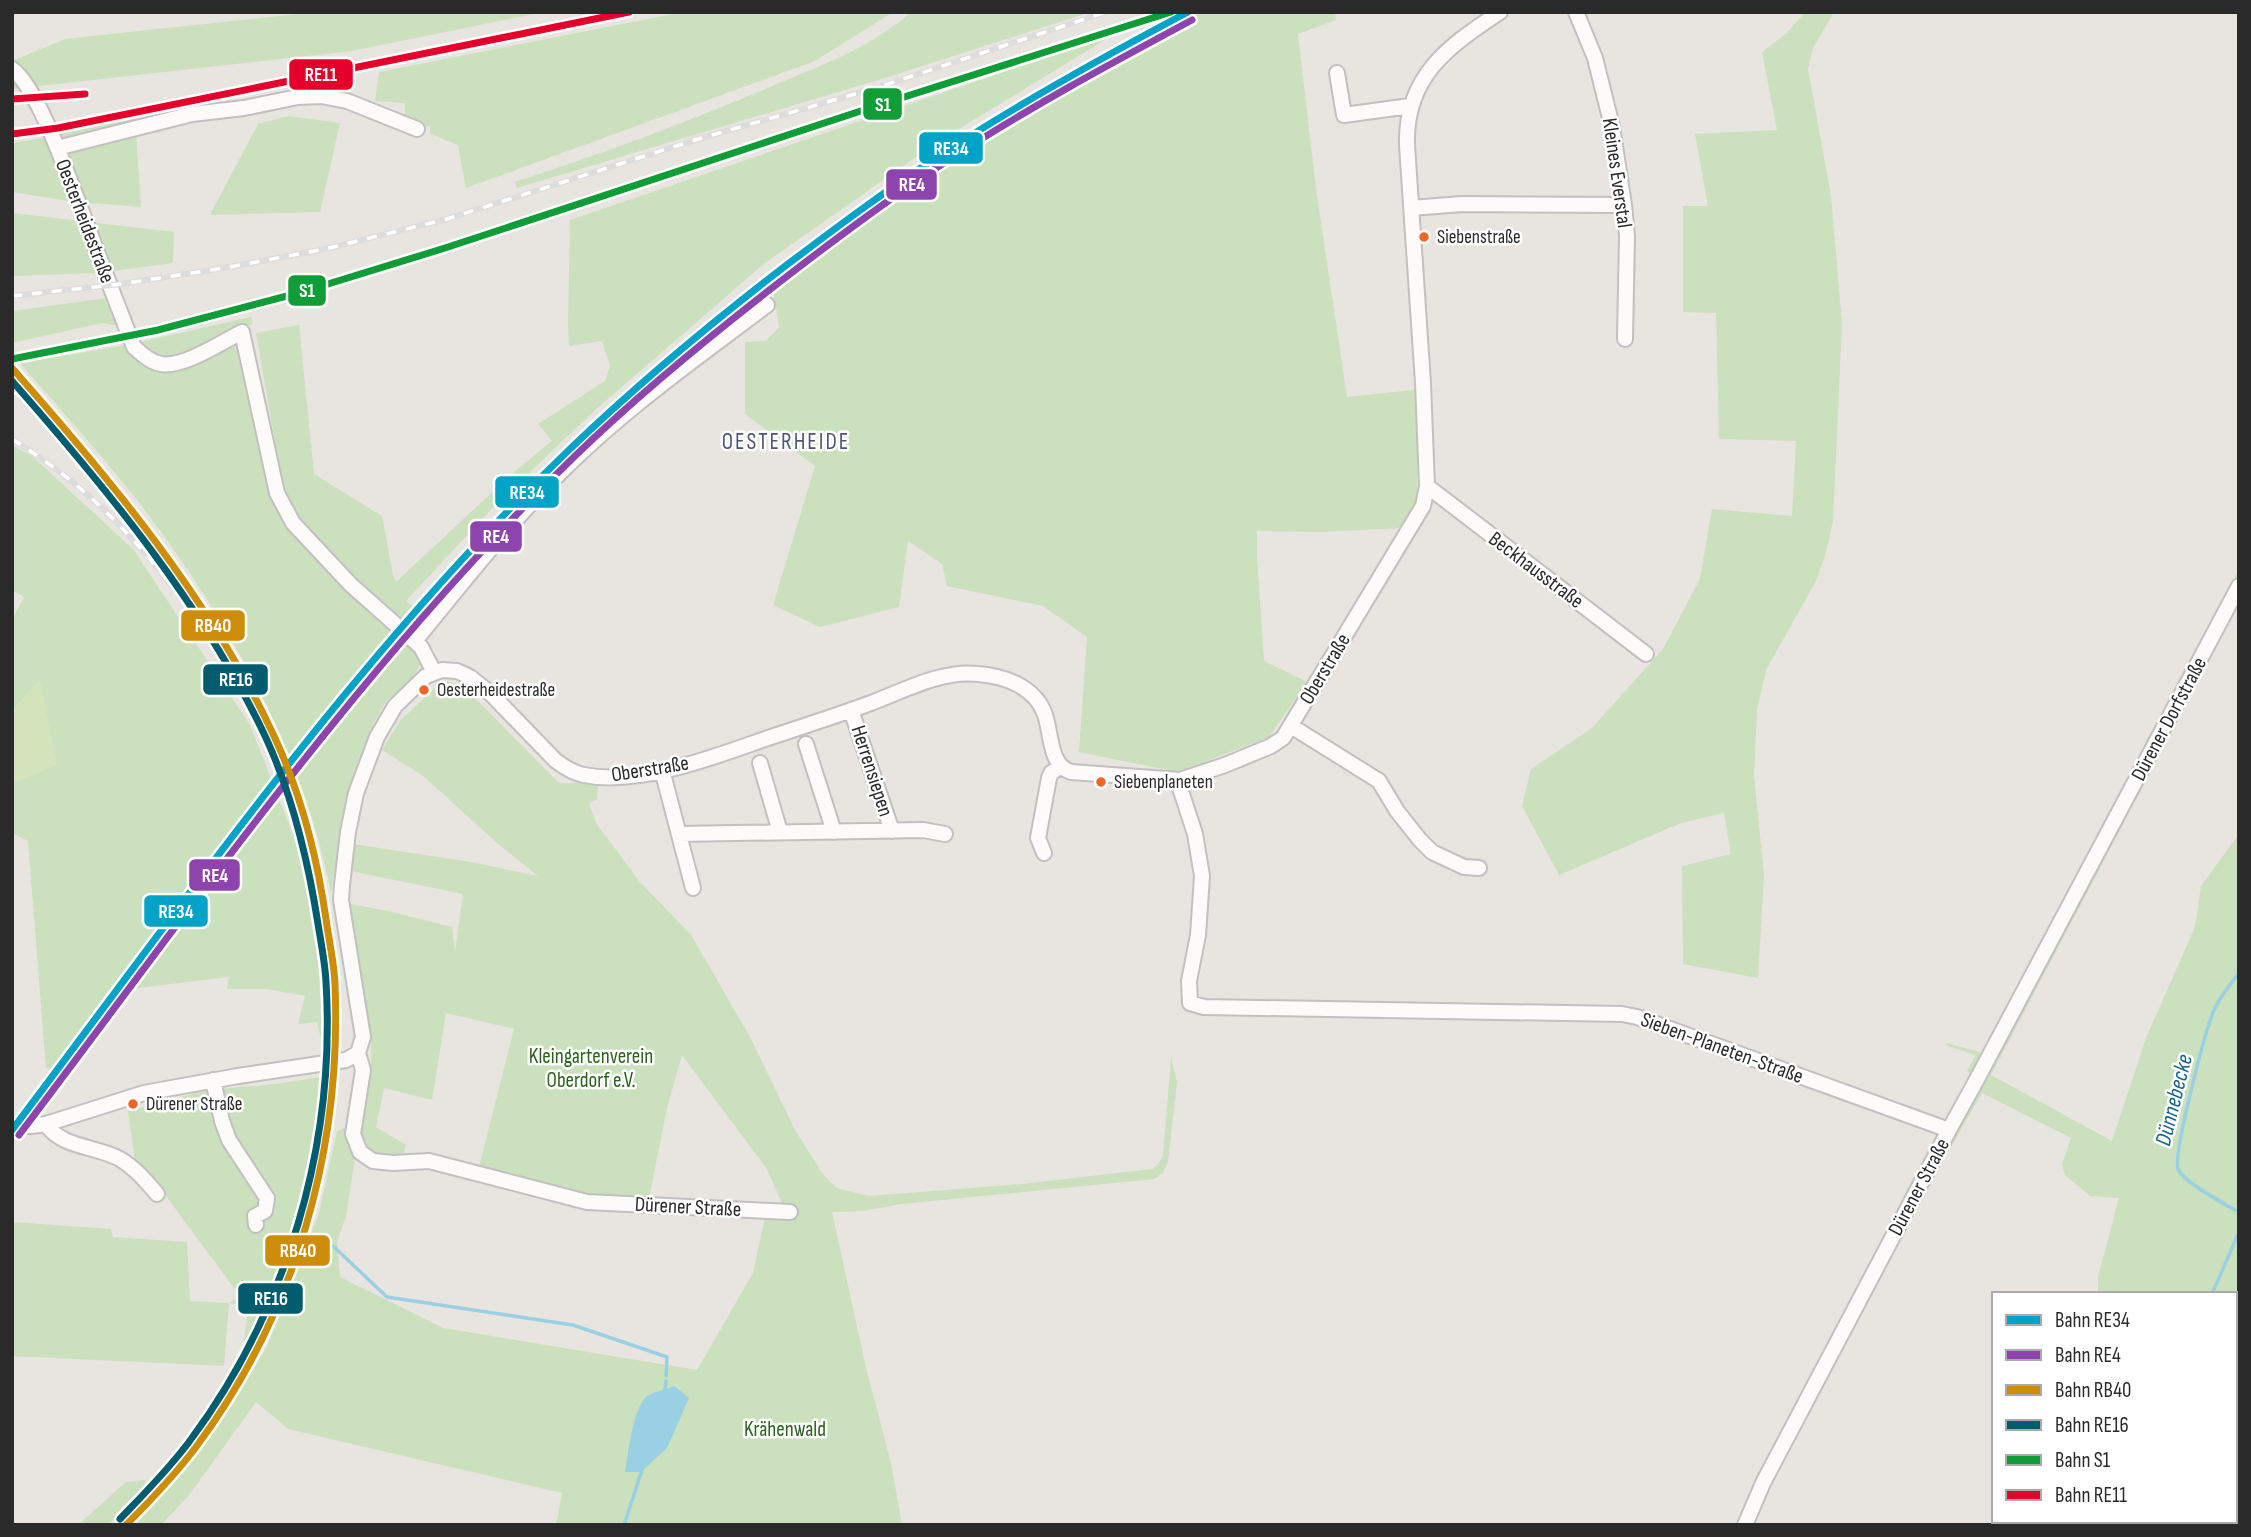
<svg xmlns="http://www.w3.org/2000/svg" width="2251" height="1537" font-family="'Sofia Sans Condensed',sans-serif">
<style>
.green{fill:#cbe0bc;fill-rule:evenodd}
.pitch{fill:#d4e3ba}
.water{fill:#9ad0e3}
.lines{fill:none;stroke-linecap:round;stroke-linejoin:round}
.stream{stroke:#9ad0e3;stroke-width:3.5}
.minor-casing{stroke:#c2c0c0;stroke-width:18}
.minor{stroke:#fcfbfa;stroke-width:14}
.rail-casing{stroke:#deddde;stroke-width:6}
.rail{stroke:#fff;stroke-width:3.5;stroke-dasharray:10;stroke-linecap:butt}
.rail-1-casing{stroke:#fff;stroke-width:12}
.rail-2-casing{stroke:#fff;stroke-width:12}
.rail-3-casing{stroke:#fff;stroke-width:12}
.rail-4-casing{stroke:#fff;stroke-width:12}
.rail-5-casing{stroke:#fff;stroke-width:12}
.rail-6-casing{stroke:#fff;stroke-width:12}
.rail-1{stroke:#02a3c6;stroke-width:7}
.rail-2{stroke:#8e44ad;stroke-width:7}
.rail-3{stroke:#ce8d08;stroke-width:7}
.rail-4{stroke:#005c6e;stroke-width:7}
.rail-5{stroke:#109c37;stroke-width:7}
.rail-6{stroke:#e4002b;stroke-width:7}
.bus-dot{fill:#f26522;stroke:#fff;stroke-width:2.5}
.labels{text-anchor:middle;dominant-baseline:central;stroke-width:5;stroke-linejoin:round;paint-order:stroke}
.bus-label{font-size:19px;fill:#2a2a2a;stroke:#fff;text-anchor:start}
.street-label{font-size:21px;fill:#2a2a2a;stroke:#fff}
.park-label{font-size:21px;fill:#2d6120;stroke:#fff}
.neighbourhood-label{font-size:23px;letter-spacing:2px;fill:#4e5577;stroke:#fff}
.water-label{font-size:23px;font-style:italic;fill:#19658f;stroke:#fff}
.line-badge{stroke:#fff;stroke-width:2.5}
.badge-label{font-size:19px;text-anchor:middle;font-weight:bold;fill:#fff}
</style>
<rect width="100%" height="100%" fill="#e8e4e0"/>
<path class="green" d="M316,12h227l-191,39 -340,38v-28l53,-22z
M684,12h209l-78,49 -349,127 -8,-43 -28,-11v-7l-25,-8v-16l-30,-2 4,-29z
M911,12h180l-203,65 -371,111 -2,-6c85,-28 168,-58 250,-93 52,-22 103,-39 146,-77z
M1202,12h133l1,8 -38,14 18,155 31,208 67,-7 3,43v67l-13,28 -82,4 -65,-1v26l7,104 43,21 -38,55 -91,35 -99,-20 8,-115 -44,-31 -96,-20 -5,-22 -34,-23 -9,66 -79,20 -47,-22 42,-139 -70,-52v-72l21,-1 13,-14 -6,-38 106,-82 144,-100 98,-47z
M1805,12h29l-21,36 -5,21 23,127 11,128 -9,197 -8,35 -9,25 -50,89 -9,40 -3,66 10,99 -6,103 -75,-14 -1,-98 49,-12 -7,-41 -43,10 -122,52 -37,-69 9,-37 61,-41 71,-79 37,-70 12,-70 80,7 4,-75 -77,-2 -3,-126 -33,-1v-106h25l-13,-72 82,-4 -15,-78 25,-19z
M1113,35l-177,108 -171,120 -171,148 -99,94 -89,96 21,18c-6,8 -10,11 -20,8l-49,-43 -36,-37 -31,-39 -10,-32 -25,-143 43,-8 15,149 68,42 11,59 3,7 118,-110 38,-31 -14,-17 67,-43 5,-15 -8,-25 -33,5 -1,-22 2,-104z
M288,116l52,7 -20,89 -110,3 48,-91z
M135,117l6,90 -72,-6 -57,-9v-49l31,-5 15,-7z
M12,213l162,19 -1,31 -75,10 -86,3z
M108,298l1,3 -5,2 6,1 9,22 -17,-3 -90,20v-32z
M251,317l2,7 -31,11 21,20 32,146 141,150 6,10 -11,20 -24,19 -14,25 -27,75 -15,93c-26,-137 -101,-270 -184,-380 -39,-52 -84,-100 -127,-150l107,-18z
M12,445l20,11 101,93 117,176 46,117 13,55 10,75 3,71 -5,-21 -19,2 7,-28 -38,-7h-40l2,-12 -99,12 -61,82 -23,-3 -18,-227 -16,-8v-50l45,-18 -18,-84 -27,30v-91l12,-23 -12,-7z
M2239,570v34l-248,471 121,66 34,-103 49,-111 6,-41 38,-52v691h-68l-1,-4h65v-227h-137v-17l21,-79 -29,-2 -25,-21 -3,-11 9,-26 -89,-45 -50,87 -160,301 -19,44h-17l9,-23 166,-319 14,4 48,-111 -6,-5 9,-16 -28,-9 -2,-3 37,10z
M442,681l19,3 98,99h39l-1,17 -8,3 7,20 44,59 51,53 59,102 45,93 27,43 14,15 33,8 153,-12 130,-15 6,-5 5,-8 8,-99 6,25 -9,80 -5,11 -9,6 -253,25 -38,7 -31,1 34,156 25,95 11,62h-346l6,-32 -274,-64 -32,-27 -66,92 -29,31h-27l34,-36 44,-54 55,-88 52,-134 18,-82 25,-10 9,-46v-41l-21,-130 38,7 64,16 3,25 8,-58 -112,-23 2,-27 118,18 67,14 -42,-34 -74,-67 -40,-25 17,-28zM446,1013l68,16 -35,138 82,21 1,-2 7,1 -1,4 31,6 50,1 18,-90 15,-53 85,114 16,37 -18,11 -12,56 -56,97 -254,-42 -103,-51 -3,-35 9,-26 9,-59 11,-7 36,8 4,-13 -30,-18 8,-39 48,12zM665,1391l2,57 -9,6 -9,-60z
M321,1077l-12,102 -25,78 -20,52 -21,44 5,-47 -19,-3 -5,63 -212,-10v-134l99,7 2,8 74,5 3,59 39,2 11,-7 -74,-100 -31,-37 -7,-48 80,-21 67,-6z
M144,1480l5,3 -41,42h-30l48,-43z"/>
<path class="pitch" d="M40,680l17,85 -45,18v-72z"/>
<path class="water" d="M674,1386l15,12 -22,50 -26,24h-16c3,-17 8,-65 22,-76 7,-5 20,-6 27,-10z"/>
<g class="lines">
<path class="stream" d="M2239,973c-8,11 -18,22 -24,35 -9,19 -42,145 -37,161 5,13 48,36 61,43
M333,1246l54,51 186,28 94,32 -1,19
M2212,1294l27,-62
M664,1396l2,-15
M2235,1427l4,9
M624,1525l18,-55"/>
<defs>
<path id="minor" d="M1576,12l19,46 17,68 12,79 3,31 -2,103
M12,69c26,18 57,110 70,143 17,45 34,90 52,135 8,7 16,15 27,17 22,4 61,-22 81,-32l35,161 16,30 58,62 70,62 13,25
M1337,73l7,42 66,-9
M57,148l135,-34 52,-6 54,-11 23,-1 26,5 70,28
M1411,208l51,-4 162,1
M1427,486l219,168
M415,641c48,-59 95,-119 150,-173 61,-60 133,-111 202,-163
M851,710l41,121
M1291,726l88,55 18,30 23,29 12,12 32,15 15,1
M806,744l28,88
M760,763l20,69
M662,770l31,118
M1180,780v8l15,46 7,42 -4,59 -9,46 1,22 14,4 418,7 15,3 312,113
M679,834l244,-4 22,4
M1044,853l-6,-15 11,-60 2,-5 10,-7
M358,1053l5,17 -10,64 7,18 13,9 20,2 36,-2 158,41 203,10
M213,1080l9,41 7,19 38,58 -2,13 -10,5 1,9
M46,1124c15,24 51,22 74,35 15,9 26,22 37,35
M12,1126h19l15,-2 98,-31 94,-17 108,-16 12,-7 5,-16 -22,-137 1,-15 6,-53 8,-39 21,-56 18,-31 31,-30 16,-6 15,1 13,6 21,17 65,67c8,6 17,12 28,14 55,11 130,-18 181,-36 36,-12 71,-23 106,-36 34,-13 71,-33 107,-29 26,2 55,12 66,38 8,19 4,53 27,60l109,8 45,-15 46,-19 12,-8 140,-232 4,-20 -4,-103 -16,-238c-2,-68 40,-98 93,-133
M1745,1525l18,-42 186,-353 27,-49 263,-495"/>
</defs>
<use href="#minor" class="minor-casing"/>
<use href="#minor" class="minor"/>
<defs>
<path id="rail" d="M12,296l109,-12 103,-16 101,-19 122,-30 248,-79 181,-52 230,-76
M12,389l32,32 29,33
M12,439c72,45 118,92 169,159"/>
</defs>
<use href="#rail" class="rail-casing"/>
<use href="#rail" class="rail"/>
<defs>
<path id="rail-1" d="M12,1130c177,-234 346,-478 559,-682 67,-64 139,-124 213,-181 53,-40 105,-79 161,-115 78,-51 160,-96 243,-140"/>
<path id="rail-2" d="M19,1135c177,-233 346,-476 557,-680 67,-65 140,-124 214,-181 52,-40 104,-79 160,-115 78,-51 160,-95 242,-139"/>
<path id="rail-3" d="M12,368c98,111 200,233 262,368 27,58 43,120 52,183 3,22 8,43 9,65 7,165 -39,329 -139,463 -21,28 -45,53 -70,78"/>
<path id="rail-4" d="M12,381c96,109 192,225 254,357 27,59 42,122 52,186 3,19 7,38 8,58 10,163 -39,329 -137,460 -21,28 -45,52 -69,77"/>
<path id="rail-5" d="M12,359l146,-29 144,-38 143,-44 434,-143 292,-93"/>
<path id="rail-6" d="M12,99l73,-5
M12,134l46,-6 571,-116"/>
</defs>
<use href="#rail-1" class="rail-1-casing"/>
<use href="#rail-2" class="rail-2-casing"/>
<use href="#rail-3" class="rail-3-casing"/>
<use href="#rail-4" class="rail-4-casing"/>
<use href="#rail-5" class="rail-5-casing"/>
<use href="#rail-6" class="rail-6-casing"/>
<use href="#rail-1" class="rail-1"/>
<use href="#rail-2" class="rail-2"/>
<use href="#rail-3" class="rail-3"/>
<use href="#rail-4" class="rail-4"/>
<use href="#rail-5" class="rail-5"/>
<use href="#rail-6" class="rail-6"/>
</g>
<g class="bus-dot">
<circle cx="1424" cy="237" r="6"/>
<circle cx="424" cy="690" r="6"/>
<circle cx="1101" cy="782" r="6"/>
<circle cx="133" cy="1104" r="6"/>
</g>
<g class="labels">
<g class="bus-label">
<text x="1437" y="237">Siebenstraße</text>
<text x="437" y="690">Oesterheidestraße</text>
<text x="1114" y="782">Siebenplaneten</text>
<text x="146" y="1104">Dürener Straße</text>
</g>
<g class="street-label">
<text transform="translate(1617 173) rotate(82)">Kleines Everstal</text>
<text transform="translate(85 221) rotate(69)">Oesterheidestraße</text>
<text transform="translate(1536 570) rotate(37)">Beckhausstraße</text>
<text transform="translate(1325 669) rotate(-59)">Oberstraße</text>
<text transform="translate(2169 719) rotate(-62)">Dürener Dorfstraße</text>
<text transform="translate(650 769) rotate(-9)">Oberstraße</text>
<text transform="translate(872 771) rotate(72)">Herrensiepen</text>
<text transform="translate(1722 1048) rotate(20)">Sieben-Planeten-Straße</text>
<text transform="translate(1919 1187) rotate(-62)">Dürener Straße</text>
<text transform="translate(688 1207) rotate(3)">Dürener Straße</text>
</g>
<g class="park-label">
<text x="591" y="1056">Kleingartenverein<tspan x="591" dy="24">Oberdorf e.V.</tspan></text>
<text x="785" y="1429">Krähenwald</text>
</g>
<g class="neighbourhood-label">
<text x="786" y="442">OESTERHEIDE</text>
</g>
<g class="water-label">
<text transform="translate(2174 1100) rotate(-76)">Dünnebecke</text>
</g>
</g>
<g class="line-badge">
<rect x="288" y="58" width="66" height="33" rx="7" fill="#e4002b"/>
<rect x="862" y="87" width="41" height="34" rx="7" fill="#109c37"/>
<rect x="918" y="131" width="66" height="34" rx="7" fill="#02a3c6"/>
<rect x="885" y="168" width="53" height="33" rx="7" fill="#8e44ad"/>
<rect x="287" y="274" width="40" height="33" rx="7" fill="#109c37"/>
<rect x="494" y="475" width="66" height="34" rx="7" fill="#02a3c6"/>
<rect x="469" y="520" width="54" height="33" rx="7" fill="#8e44ad"/>
<rect x="180" y="609" width="66" height="33" rx="7" fill="#ce8d08"/>
<rect x="202" y="663" width="67" height="33" rx="7" fill="#005c6e"/>
<rect x="188" y="858" width="53" height="34" rx="7" fill="#8e44ad"/>
<rect x="143" y="894" width="66" height="34" rx="7" fill="#02a3c6"/>
<rect x="264" y="1234" width="67" height="33" rx="7" fill="#ce8d08"/>
<rect x="237" y="1282" width="67" height="33" rx="7" fill="#005c6e"/>
</g>
<g class="badge-label">
<text x="321" y="81">RE11</text>
<text x="883" y="111">S1</text>
<text x="951" y="155">RE34</text>
<text x="912" y="191">RE4</text>
<text x="307" y="297">S1</text>
<text x="527" y="499">RE34</text>
<text x="496" y="543">RE4</text>
<text x="213" y="632">RB40</text>
<text x="236" y="686">RE16</text>
<text x="215" y="882">RE4</text>
<text x="176" y="918">RE34</text>
<text x="298" y="1257">RB40</text>
<text x="271" y="1305">RE16</text>
</g>
<rect width="2251" height="1537" fill="none" stroke="#2a2a2a" stroke-width="28"/>
<rect x="1992" y="1292" width="245" height="231" fill="#ffffff" stroke="#aaaaaa" stroke-width="2"/>
<rect x="2006" y="1315" width="35" height="10" fill="#02a3c6" stroke="#aaaaaa" stroke-width="2"/>
<text x="2055" y="1327" font-size="21" fill="#2a2a2a">Bahn RE34</text>
<rect x="2006" y="1350" width="35" height="10" fill="#8e44ad" stroke="#aaaaaa" stroke-width="2"/>
<text x="2055" y="1362" font-size="21" fill="#2a2a2a">Bahn RE4</text>
<rect x="2006" y="1385" width="35" height="10" fill="#ce8d08" stroke="#aaaaaa" stroke-width="2"/>
<text x="2055" y="1397" font-size="21" fill="#2a2a2a">Bahn RB40</text>
<rect x="2006" y="1420" width="35" height="10" fill="#005c6e" stroke="#aaaaaa" stroke-width="2"/>
<text x="2055" y="1432" font-size="21" fill="#2a2a2a">Bahn RE16</text>
<rect x="2006" y="1455" width="35" height="10" fill="#109c37" stroke="#aaaaaa" stroke-width="2"/>
<text x="2055" y="1467" font-size="21" fill="#2a2a2a">Bahn S1</text>
<rect x="2006" y="1490" width="35" height="10" fill="#e4002b" stroke="#aaaaaa" stroke-width="2"/>
<text x="2055" y="1502" font-size="21" fill="#2a2a2a">Bahn RE11</text>
</svg>
